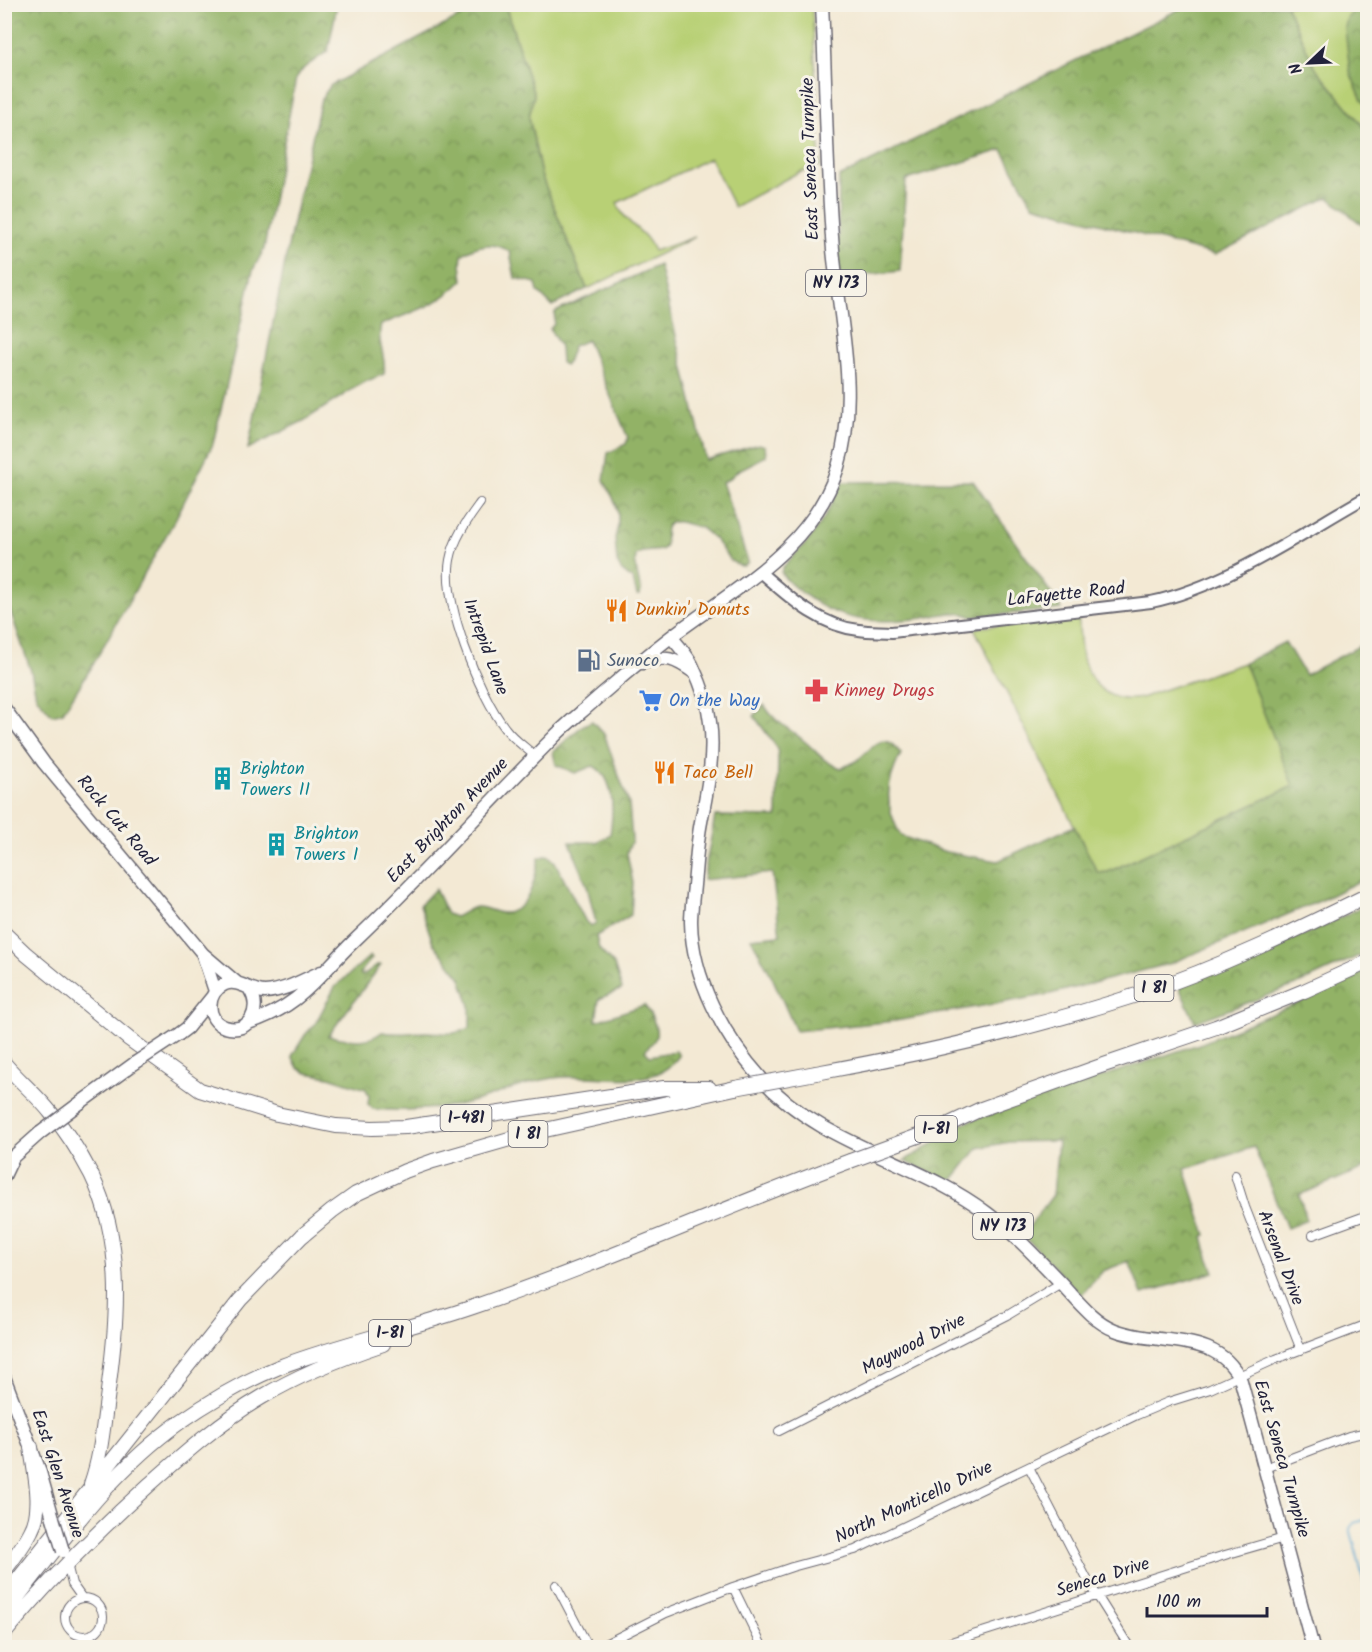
<svg xmlns="http://www.w3.org/2000/svg" width="1372" height="1652" font-family="Kalam,sans-serif">
<style>
.grass{fill:#b8d074;stroke:#6d7958;stroke-width:1.5}
.forest{fill:url(#forest-crowns);stroke:#5a6a50;stroke-width:1.5}
.lines{fill:none;stroke-linecap:round;stroke-linejoin:round}
.stream{stroke:#57a4d0;stroke-width:2}
.street-casing{stroke:#6b6871;stroke-width:10}
.secondary-casing{stroke:#6b6871;stroke-width:14}
.primary-casing{stroke:#6b6871;stroke-width:15}
.highway-casing{stroke:#6b6871;stroke-width:16}
.street{stroke:#fff;stroke-width:8}
.secondary{stroke:#fff;stroke-width:10}
.primary{stroke:#fff;stroke-width:12}
.highway{stroke:#fff;stroke-width:14}
.primary-bridge-casing{stroke:#6b6871;stroke-width:15;stroke-linecap:butt}
.highway-bridge-casing{stroke:#6b6871;stroke-width:16;stroke-linecap:butt}
.primary-bridge{stroke:#fff;stroke-width:12}
.highway-bridge{stroke:#fff;stroke-width:14}
.labels{text-anchor:middle;dominant-baseline:central;stroke-width:6;stroke-linejoin:round;paint-order:stroke}
.shield{fill:#f7f3e8;stroke:#62616f;stroke-width:1.5}
.shield-label{font-size:16px;font-weight:bold;fill:#22223b}
.street-label{font-size:18px;fill:#22223b;stroke:#f7f3e8}
.food-label{font-size:18px;fill:#c56008;stroke:#f7f3e8;text-anchor:start}
.service-label{font-size:18px;fill:#4e5e75;stroke:#f7f3e8;text-anchor:start}
.health-label{font-size:18px;fill:#be3a42;stroke:#f7f3e8;text-anchor:start}
.shop-label{font-size:18px;fill:#366cbe;stroke:#f7f3e8;text-anchor:start}
.culture-label{font-size:18px;fill:#0d838f;stroke:#f7f3e8;text-anchor:start}
</style>
<defs>
<pattern id="forest-crowns" width="20" height="18" patternUnits="userSpaceOnUse" patternTransform="scale(1.5)"><rect width="20" height="18" fill="#92b266"/><path d="M2 6a3 3 0 1 1 6 0M12 15a3 3 0 1 1 6 0" fill="none" stroke="#779055"/></pattern>
</defs>
<rect width="100%" height="100%" fill="#f7f3e8"/>
<filter id="ink" filterUnits="userSpaceOnUse"><feTurbulence type="fractalNoise" baseFrequency=".0167" numOctaves="2"/><feDisplacementMap in="SourceGraphic" scale="12" xChannelSelector="R" yChannelSelector="G"/><feConvolveMatrix kernelMatrix="1 2 1 2 8 2 1 2 1" color-interpolation-filters="sRGB"/></filter>
<filter id="wash" filterUnits="userSpaceOnUse"><feTurbulence type="fractalNoise" baseFrequency=".008" numOctaves="4" result="noise"/><feDisplacementMap in="SourceGraphic" scale="24" xChannelSelector="R" yChannelSelector="G"/><feGaussianBlur stdDeviation="1.35" result="paint"/><feColorMatrix in="noise" values="0 0 0 0 0 0 0 0 0 0 0 0 0 0 0 0 0 1.4 0 .05"/><feComposite in="paint" operator="in"/></filter>
<g filter="url(#wash)">
<rect width="100%" height="100%" fill="#f3e9d4"/>
<path class="grass" d="M505,5h307l8,161 -21,6 -65,35 -24,-49 -93,45c9,24 28,25 37,48l41,-14 -108,52 -46,-114 -12,-58 5,-22z
M1286,5h81v126l-52,-64z
M1078,616c2,14 1,32 6,46 11,33 39,46 70,31l90,-30 50,123 -186,86 -10,1 -124,-245z"/>
<path class="forest" d="M484,4l21,1 29,90 -5,22 12,58 46,114 -35,17 -14,-14 -2,-9 -21,-5 -5,-26c-15,-11 -34,-8 -48,3l-1,9 2,16c-27,28 -49,30 -82,45 -5,18 6,32 3,49l-22,9 -57,37 -57,29 44,-222 29,-128 10,-14z
M4,5h333l-9,46 -24,17 -8,10 -32,171 -11,21 -40,174 -37,74 -85,150 -28,44 -11,3 -16,-19 -5,-25 -26,-75z
M1188,5h98l29,62 52,64v98l-39,-32 -113,58 -182,-50 -31,-55 -96,30 -6,91 -60,7 -2,-30 1,-71z
M1360,5h7v101l-5,-6 -12,-28 -5,-44 2,-10z
M659,265l47,195 53,-16 6,2 1,10 -29,15 -8,8 -7,3 26,80 -4,4c-14,0 -20,-16 -29,-26 -4,-5 -10,-9 -15,-13 -9,0 -26,-11 -33,-1 -3,4 -1,15 -1,20l-4,4 -20,2 -6,3 -1,9 6,27 -1,4h-3l-4,-15 -12,-10 -4,-7 -2,-25 3,-12v-12l-2,-10 -12,-24 4,-27 18,-9 2,-6 -41,-98 -14,6 -7,19 -5,-2 -1,-16 -10,-18 4,-5 1,-12z
M973,481l89,128 -89,8c-16,-8 -33,-2 -50,1 -39,5 -77,6 -111,-18 -11,-8 -24,-16 -31,-28l2,-5 26,-27 15,-22 19,-36z
M1285,642l20,33 62,-33v235l-45,23 -153,64 -123,31 -151,26 -99,10 -24,-54 -21,-39 29,-3 -8,-62 -69,7 12,-64 62,1 1,-68 -24,-33 10,-11c10,17 25,23 39,35 15,12 19,22 38,28 5,-2 10,-4 14,-6 18,-13 27,-35 46,-8 -16,31 -17,51 0,82l45,16 52,9 76,-35 24,47 10,-1 185,-86 -49,-123z
M592,721l12,13 25,70 3,36 -5,13 6,30 -2,32 -35,21 3,13 15,16 8,24 -23,10 -3,22 48,-16c6,7 16,25 11,34 -2,4 -7,8 -10,12l5,5 26,-5 3,5c-8,10 -16,17 -30,20 -31,7 -64,-3 -96,2 -25,4 -50,14 -75,22 -30,9 -74,12 -105,9l-5,-5 1,-8 -3,-7 -37,-12 -22,-4 -9,-5 -6,-12 13,-21 10,-11 20,-37 35,-31 2,2 -12,15 2,3 15,-11h4l-53,71c20,3 37,9 54,-4 16,3 29,0 44,0 20,1 25,4 44,-4v-22l-9,-28 -28,-35 -13,-38 15,-16 12,25 8,3c7,-3 14,-9 21,-10 9,-1 18,6 27,6 27,-1 32,-35 36,-55l9,-3 7,7 31,60 5,4 5,-3 -9,-37 -17,-44h28l12,-8c3,-20 6,-57 -17,-68l-18,7 -19,-8 -3,-13 29,-26z
M1367,904v48l-71,33 -101,37 -18,-39 136,-52z
M1367,970v197l-68,28 8,25 -20,8 -33,-81 -69,22 21,66 -3,1 5,21 6,15 -72,22 -13,-33 -26,10 -22,24 -58,-60 30,-40 5,-54 -49,1 -31,6 -27,34 -47,-21 32,-19 -2,-9 268,-90 103,-43z"/>
<g class="lines">
<path class="stream" d="M1365,1585l-15,-57 4,-5 14,-4"/>
</g>
</g>
<g filter="url(#ink)">
<g class="lines">
<defs>
<path id="street" d="M480,503c-13,18 -26,35 -30,57 -8,41 29,135 55,168 8,11 20,19 30,28
M1235,1175l10,32 56,143
M1313,1235l55,-20
M779,1431l229,-116 53,-32
M1029,1467l59,114 42,67
M1265,1468l84,-32 19,-4
M67,1564l5,20 10,14
M556,1585l33,63
M733,1587l30,61
M65 1617a19 19 0 1 1 38 0a19 19 0 1 1-38 0Z
M83,1648l9,-14
M597,1648l69,-35 67,-26 59,-20 63,-17 282,-135 31,-13 42,-13 66,-30 92,-35
M932,1648l293,-93 59,-17"/>
<path id="secondary" d="M760,572c29,25 59,54 99,58 11,2 22,1 33,2l259,-30c73,-15 151,-69 217,-106"/>
<path id="primary" d="M671,637c8,9 17,19 22,30 8,17 15,36 17,55 5,33 -3,68 -9,100 -4,20 -5,42 -7,63 -1,12 -3,25 -3,37 1,56 33,115 70,156 61,68 156,82 226,135 27,20 50,45 73,69 17,18 32,39 55,48 44,17 102,-1 126,51l72,267
M642,663c25,-8 32,-5 53,10
M4,708l40,55 159,191 34,29
M203,955l12,36
M250,990c12,18 0,45 -25,37 -20,-7 -19,-35 0,-43 14,-5 26,8 40,8 20,-1 38,-12 56,-20
M248,1023c53,-17 68,-45 105,-81 69,-65 132,-136 199,-203 13,-14 29,-26 43,-39 28,-24 55,-48 85,-70 61,-45 134,-85 158,-163 23,-75 -1,-155 -6,-230 -6,-78 -6,-155 -10,-233
M179,1034l8,-6 25,-31
M80,1103l55,-40
M4,1162l9,-5 27,-24
M4,1176l9,-19
M4,1377l35,92 14,49"/>
<path id="highway" d="M4,933l22,21 103,85 71,51 77,24 59,12 36,2 34,-1 258,-39h45
M4,1063c15,18 33,32 47,50 16,19 29,40 40,61 35,71 26,150 16,225 -4,28 -6,57 -16,85
M816,1073c111,-20 219,-45 327,-80 77,-26 152,-62 225,-98
M891,1146l54,-20 36,-17 117,-42 118,-40 88,-36 64,-29
M4,1571c10,-13 20,-26 27,-40 13,-23 3,-59 0,-84
M4,1597l236,-297 62,-64 30,-25 24,-17 49,-23 28,-10 94,-27 208,-46
M4,1614c55,-68 104,-141 176,-192 30,-21 65,-41 99,-55 63,-24 130,-38 194,-60 127,-43 250,-99 377,-146
M4,1634c45,-54 94,-103 146,-150 35,-31 71,-63 112,-87 37,-22 79,-39 121,-53"/>
</defs>
<use href="#street" class="street-casing"/>
<use href="#secondary" class="secondary-casing"/>
<use href="#primary" class="primary-casing"/>
<use href="#highway" class="highway-casing"/>
<use href="#street" class="street"/>
<use href="#secondary" class="secondary"/>
<use href="#primary" class="primary"/>
<use href="#highway" class="highway"/>
<defs>
<path id="primary-bridge" d="M135,1063l44,-29
M40,1133l40,-30
M53,1518l10,33"/>
<path id="highway-bridge" d="M735,1088l81,-15
M850,1161l41,-15"/>
</defs>
<use href="#primary-bridge" class="primary-bridge-casing"/>
<use href="#highway-bridge" class="highway-bridge-casing"/>
<use href="#primary-bridge" class="primary-bridge"/>
<use href="#highway-bridge" class="highway-bridge"/>
</g>
</g>
<defs>
<symbol id="restaurant-bare" viewBox="-9 -9 18 18"><path d="M-5-6h1v4h1v-4h1v4h1v-4h1v5L-1.5 .5V6h-2V.5L-5-1ZM5-6V6H3V1.5H1.5Q1.5-4 5-6Z" fill="#e8710a" stroke="#f7f3e8" stroke-width="2.5" paint-order="stroke"/></symbol>
<symbol id="fuel-bare" viewBox="-9 -9 18 18"><path d="M-5.5-6h7V0h2V4h1.3V-2.5L3-4.5l.8-.8L6-3V5H2.5V1h-1V6h-7ZM-4.2-4.7v3.2H.2V-4.7Z" fill="#5c6f8a" stroke="#f7f3e8" stroke-width="2.5" paint-order="stroke"/></symbol>
<symbol id="pharmacy-bare" viewBox="-9 -9 18 18"><path d="M-2-6h4v4h4v4h-4v4h-4v-4h-4v-4h4Z" fill="#e0444e" stroke="#f7f3e8" stroke-width="2.5" paint-order="stroke"/></symbol>
<symbol id="supermarket-bare" viewBox="-9 -9 18 18"><path d="M-6-5.5h2.5l.6 2H6L4.5 2H-2.5L-4.4-4H-6ZM-1.5 3.2a1.3 1.3 0 1 0 .1 0ZM3 3.2a1.3 1.3 0 1 0 .1 0Z" fill="#3f7fe0" stroke="#f7f3e8" stroke-width="2.5" paint-order="stroke"/></symbol>
<symbol id="building-bare" viewBox="-9 -9 18 18"><path d="M-4-6H4V6H1V3H-1V6H-4ZM-2.5-4.3h1.7v1.8h-1.7ZM.8-4.3h1.7v1.8H.8ZM-2.5-1h1.7V.8h-1.7ZM.8-1h1.7V.8H.8Z" fill="#0f9aa8" stroke="#f7f3e8" stroke-width="2.5" paint-order="stroke"/></symbol>
</defs>
<g fill-rule="evenodd">
<use href="#restaurant-bare" x="600" y="594" width="33" height="33"/>
<use href="#fuel-bare" x="572" y="644" width="33" height="33"/>
<use href="#pharmacy-bare" x="800" y="674" width="33" height="33"/>
<use href="#supermarket-bare" x="634" y="684" width="33" height="33"/>
<use href="#restaurant-bare" x="648" y="756" width="33" height="33"/>
<use href="#building-bare" x="206" y="762" width="33" height="33"/>
<use href="#building-bare" x="260" y="828" width="33" height="33"/>
</g>
<g class="labels">
<g class="shield">
<rect x="806" y="270" width="60" height="26" rx="4.5"/>
<rect x="1134.5" y="975" width="39" height="26" rx="4.5"/>
<rect x="440.5" y="1105" width="51" height="26" rx="4.5"/>
<rect x="915" y="1116" width="42" height="26" rx="4.5"/>
<rect x="508.5" y="1121" width="39" height="26" rx="4.5"/>
<rect x="973" y="1213" width="60" height="26" rx="4.5"/>
<rect x="369" y="1320" width="42" height="26" rx="4.5"/>
</g>
<g class="shield-label">
<text x="836" y="283">NY 173</text>
<text x="1154" y="988">I 81</text>
<text x="466" y="1118">I-481</text>
<text x="936" y="1129">I-81</text>
<text x="528" y="1134">I 81</text>
<text x="1003" y="1226">NY 173</text>
<text x="390" y="1333">I-81</text>
</g>
<g class="street-label">
<text transform="translate(811 159) rotate(-92)">East Seneca Turnpike</text>
<text transform="translate(1066 595) rotate(-6)">LaFayette Road</text>
<text transform="translate(485 647) rotate(70)">Intrepid Lane</text>
<text transform="translate(116 821) rotate(50)">Rock Cut Road</text>
<text transform="translate(448 821) rotate(-46)">East Brighton Avenue</text>
<text transform="translate(1280 1258) rotate(69)">Arsenal Drive</text>
<text transform="translate(914 1345) rotate(-27)">Maywood Drive</text>
<text transform="translate(1281 1459) rotate(74)">East Seneca Turnpike</text>
<text transform="translate(57 1474) rotate(72)">East Glen Avenue</text>
<text transform="translate(914 1503) rotate(-25)">North Monticello Drive</text>
<text transform="translate(1103 1578) rotate(-17)">Seneca Drive</text>
</g>
<g class="food-label">
<text x="635" y="610">Dunkin' Donuts</text>
<text x="683" y="773">Taco Bell</text>
</g>
<g class="service-label">
<text x="607" y="661">Sunoco</text>
</g>
<g class="health-label">
<text x="834" y="691">Kinney Drugs</text>
</g>
<g class="shop-label">
<text x="669" y="701">On the Way</text>
</g>
<g class="culture-label">
<text x="240" y="769">Brighton<tspan x="240" dy="21">Towers II</tspan></text>
<text x="294" y="834">Brighton<tspan x="294" dy="21">Towers I</tspan></text>
</g>
</g>
<rect width="1372" height="1652" fill="none" stroke="#f7f3e8" stroke-width="24"/>
<g transform="translate(1309 63) rotate(247)" stroke="#f7f3e8" stroke-width="4.5" paint-order="stroke">
<path d="M0-4.5L10 22L0 15L-10 22Z" fill="#22223b"/>
<text y="-9" font-size="16" font-weight="bold" text-anchor="middle" fill="#22223b">N</text>
</g>
<path d="M1147 1607v9h120v-9" fill="none" stroke="#22223b" stroke-width="3"/>
<text x="1156" y="1607" font-size="18" fill="#22223b" stroke="#f7f3e8" stroke-width="4.5" paint-order="stroke">100 m</text>
</svg>
